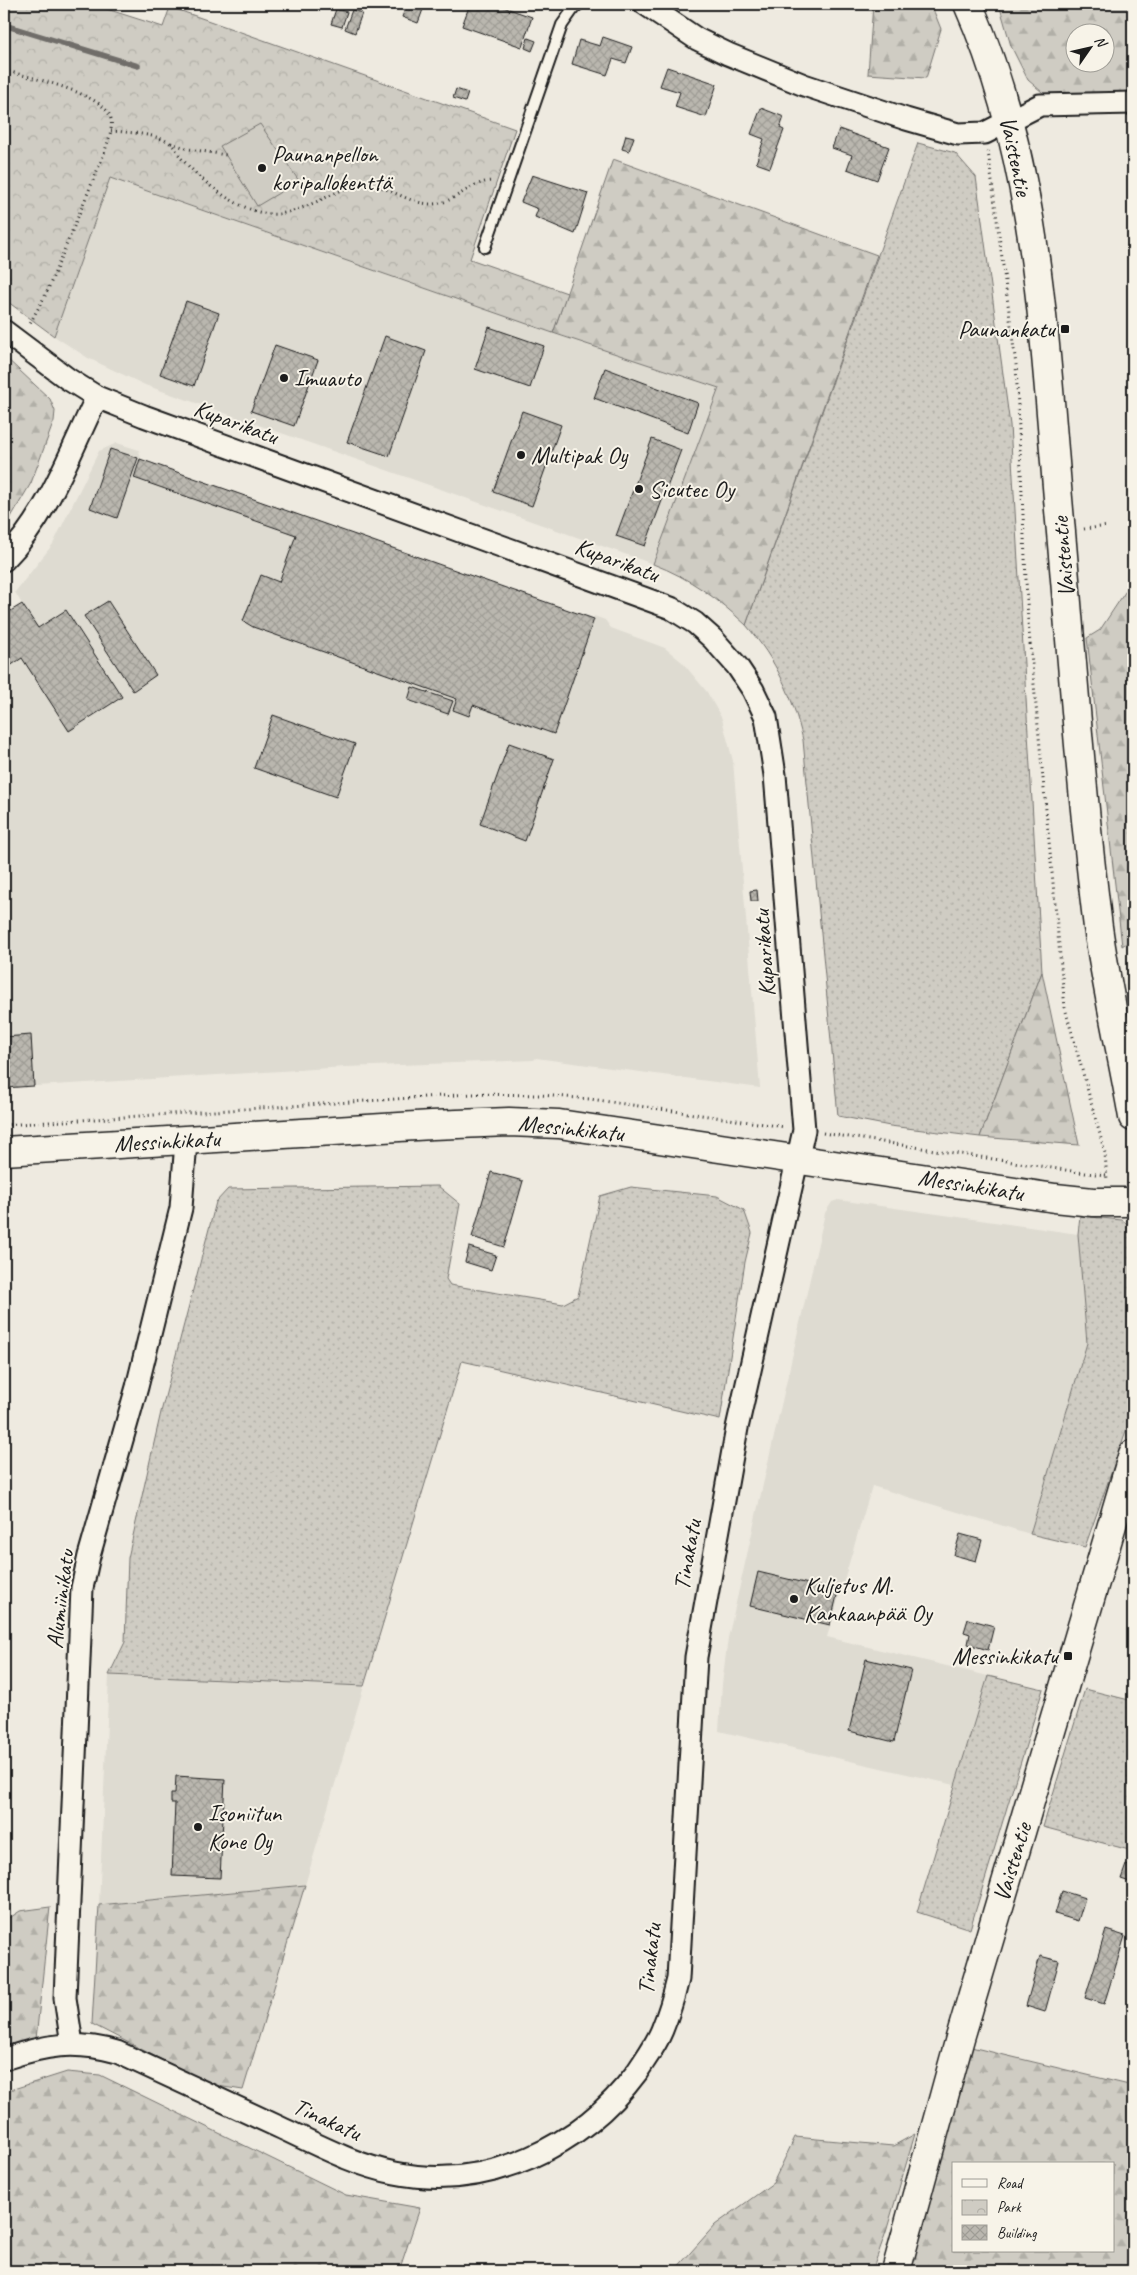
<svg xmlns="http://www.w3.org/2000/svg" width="1137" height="2275" font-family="Caveat,sans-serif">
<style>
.built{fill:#dedbd1}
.grass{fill:url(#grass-dots);stroke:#767470}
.forest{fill:url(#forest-firs);stroke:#767470;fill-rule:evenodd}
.park{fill:url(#park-crowns);stroke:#767470}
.garden{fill:#cfccc3;stroke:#767470}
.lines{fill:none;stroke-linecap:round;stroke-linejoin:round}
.stream{stroke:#6f6d69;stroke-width:5.5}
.building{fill:url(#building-cross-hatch);stroke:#1c1c1c}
.lane-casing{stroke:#1c1c1c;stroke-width:14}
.street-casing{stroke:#1c1c1c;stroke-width:25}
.secondary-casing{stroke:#1c1c1c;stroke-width:31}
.path{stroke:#1c1c1c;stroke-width:3;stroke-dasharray:1 4;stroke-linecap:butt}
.lane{stroke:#f7f3e8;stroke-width:10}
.street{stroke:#f7f3e8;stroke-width:21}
.secondary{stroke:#f7f3e8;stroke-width:28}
.poi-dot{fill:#1c1c1c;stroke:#f7f3e8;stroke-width:2}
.labels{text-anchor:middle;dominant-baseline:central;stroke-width:4;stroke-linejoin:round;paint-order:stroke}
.poi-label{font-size:24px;fill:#1c1c1c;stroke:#f7f3e8;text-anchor:start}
.street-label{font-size:24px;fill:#1c1c1c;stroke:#f7f3e8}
</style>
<defs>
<pattern id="grass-dots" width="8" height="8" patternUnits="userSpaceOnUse" patternTransform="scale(1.25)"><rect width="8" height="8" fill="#cfccc3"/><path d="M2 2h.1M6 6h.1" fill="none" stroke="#b1afa7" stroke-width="1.8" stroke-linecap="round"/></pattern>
<pattern id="forest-firs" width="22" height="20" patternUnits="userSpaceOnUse" patternTransform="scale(1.25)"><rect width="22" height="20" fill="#cfccc3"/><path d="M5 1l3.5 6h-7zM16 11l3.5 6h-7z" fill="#b1afa7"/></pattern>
<pattern id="park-crowns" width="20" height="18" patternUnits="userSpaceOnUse" patternTransform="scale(1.25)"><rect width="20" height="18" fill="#cfccc3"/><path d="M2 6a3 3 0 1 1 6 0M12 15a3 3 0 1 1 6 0" fill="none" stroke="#b1afa7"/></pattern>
<pattern id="building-cross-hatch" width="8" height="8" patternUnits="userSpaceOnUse" patternTransform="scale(1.25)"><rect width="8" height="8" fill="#bab7af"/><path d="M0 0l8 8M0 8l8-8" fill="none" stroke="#9f9d96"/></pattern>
</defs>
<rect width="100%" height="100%" fill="#eeeae0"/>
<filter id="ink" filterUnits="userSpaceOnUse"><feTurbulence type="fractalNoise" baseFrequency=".02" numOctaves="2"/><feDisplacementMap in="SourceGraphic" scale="10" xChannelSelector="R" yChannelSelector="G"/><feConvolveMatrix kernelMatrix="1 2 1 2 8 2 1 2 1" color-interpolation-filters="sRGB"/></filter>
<g filter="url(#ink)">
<path class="built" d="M109,178l444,155 166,55 -66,176 -508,-179 -57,-27 -34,-22z
M117,443l22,7 2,9 452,160 1,-3 11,4 6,8 54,20 17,14 25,30 15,27 11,42 27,327 -224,-30 -2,2 -188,7 -342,21v-473l18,-11 -7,-12 38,-48 46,-93z
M838,1200l240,34 9,109 -57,191 -158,-48 -45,151 161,39 -33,109 -236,-54 3,-47 6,-46 97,-425 7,-11z
M109,1675l255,11 -59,199 -206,20z"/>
<path class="grass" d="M918,143l37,10 21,24 34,248 32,547 -62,165 -90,-11 -52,-10 -35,-376c-10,-44 -27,-80 -57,-115z
M438,1186l22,18 -14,75 4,6 113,19 15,-8 22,-100 31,-9 86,9 27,14 8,23 -7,29 -25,158 -258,-59 -98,325 -255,-11 16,-33 3,-84 33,-146 55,-210 12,-13z
M1080,1216l42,4 11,8v183l-48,136 -55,-13 57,-191 -9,-109z
M988,1676l55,13 -73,240 -53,-17z
M1085,1689l48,12v150l-90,-24z"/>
<path class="forest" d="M873,4h58l10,25 -15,49 -58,-4z
M999,4h134v92l-84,2 -21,-18 -17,-34zM1074,32h30v30h-30z
M613,159l264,96 -131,370c-28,-26 -56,-47 -93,-61l66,-176 -166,-55z
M4,356l46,43 5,12 -1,10 -23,62 -27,46z
M1133,580v359l-11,7 -35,-308 13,-8z
M1042,972l37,173 -99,-8z
M305,1885l-62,205 -32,-5 -119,-61 7,-119z
M50,1907l-14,132 -32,11v-132l7,-1 9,-6z
M971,2047l158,38 4,-10v196h-228zM953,2164h160v87h-160z
M67,2072l33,3 246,120 74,13 -21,63h-395v-179z
M915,2134l-29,98 -14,39 -197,-1 40,-45 58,-42 22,-46 98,9z"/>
<path class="park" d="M4,4h87l72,23 7,-20 345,122 -45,130 97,34 -14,40 -443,-155 -56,158 -50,-37z"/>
<path class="garden" d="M260,124l39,57 -42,25 -37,-60z"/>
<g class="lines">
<path class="stream" d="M4,25l134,41"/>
</g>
<path class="building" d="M407,4h18l-7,19 -16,-6z
M470,4h24l38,13 -10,30 -60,-21z
M336,9l11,3 -5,15 -11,-3z
M352,10l10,3 -7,20 -10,-4z
M603,37l29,10 -6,16 -13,-4 -6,16 -35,-11 7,-24 21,6z
M528,38l8,3 -4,10 -7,-3z
M667,67l50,17 -11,33 -31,-10 5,-15 -20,-6z
M456,89l12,4 -3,9 -12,-4z
M761,108l23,9 -4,11 4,2 -14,38 -14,-5 8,-24 -13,-5z
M839,129l50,18 -12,33 -30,-11 5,-14 -20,-7z
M626,135l8,2 -5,14 -7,-2z
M532,175l56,18 -13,41 -40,-17 3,-8 -17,-7z
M186,301l33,12 -25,73 -34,-12z
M489,327l55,19 -14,42 -55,-19z
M385,336l41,15 -37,105 -42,-14z
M275,345l43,15 -24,66 -43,-15z
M605,368l93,35 -10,30 -94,-35z
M522,411l39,14 -29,81 -39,-14z
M652,439l29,11 -36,96 -29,-10z
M110,449l28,9 -21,60 -27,-10z
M140,459l454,160 -40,115 -81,-29 -4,11 -16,-6 4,-11 -204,-72 -10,-6 18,-46 18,7 17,-47 -162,-57z
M108,601l48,74 -23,16 -49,-75z
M22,604l16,24 28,-18 56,87 -53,34 -47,-73 -18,12v-55z
M412,687l41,14 -5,13 -40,-14z
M273,715l82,29 -19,53 -82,-29z
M509,743l45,16 -29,82 -45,-17z
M757,890l1,11h-7l-1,-10z
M31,1035l3,51 -30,2v-51z
M491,1172l32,9 -19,66 -32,-10z
M469,1247l27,8 -5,15 -26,-8z
M960,1534l22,6 -6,21 -22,-6z
M758,1572l80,19 -8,34 -80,-19z
M968,1619l26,7 -6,24 -20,-6 2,-10 -6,-2z
M866,1659l45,11 -17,72 -45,-11z
M176,1776l49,3 -5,99 -48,-2 3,-73h-4v-10h4z
M1126,1865l7,2v16l-12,-4z
M1062,1891l23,7 -7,23 -23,-7z
M1106,1930l19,6 -21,68 -19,-6z
M1040,1956l19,5 -14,51 -19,-6z"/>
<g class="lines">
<defs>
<path id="lane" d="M485,247l77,-222 12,-17 5,-4"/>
<path id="street" d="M645,4l52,35 31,15 76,31 102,34 52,15 27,-1 55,-28 93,-2
M4,331l64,48 29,18 47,19 527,192 24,15 18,16 24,27 16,24 13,27 9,58 29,355 -67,298 -41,229 -18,322c-4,17 -9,34 -16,51 -6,15 -16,28 -25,42 -55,74 -149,120 -242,101 -41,-8 -79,-29 -116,-46 -54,-25 -108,-50 -162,-75 -43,-12 -72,-7 -113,7
M4,560c44,-44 66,-108 93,-163
M72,2044l-7,-46 17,-410 7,-32 48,-169 44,-179 5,-67"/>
<path id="secondary" d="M968,4c72,162 76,342 92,517 12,135 21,271 38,406 9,64 24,127 35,190
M4,1151l428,-26 77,-3 50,2 496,74 38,4h40
M896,2271l64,-233 173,-584"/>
</defs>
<use href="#lane" class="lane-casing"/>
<use href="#street" class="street-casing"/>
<use href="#secondary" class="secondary-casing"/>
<path class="path" d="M4,70c23,7 102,23 107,49 2,12 -4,24 -7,35l-58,140 -17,31
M111,131c15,1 48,3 60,13 4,3 7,10 11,15 21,24 63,58 97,55 28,-4 55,-23 82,-31 26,1 46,21 71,21 23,0 38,-23 61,-23
M171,143l18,6 37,6
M988,151l28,214 12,257 37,386 40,145 2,27
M1084,529l24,-3
M4,1125l467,-31 70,1 49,4 195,28
M823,1133l262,40 22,2"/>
<use href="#lane" class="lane"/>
<use href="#street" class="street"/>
<use href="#secondary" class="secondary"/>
</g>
</g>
<g class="poi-dot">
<circle cx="262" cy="168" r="5"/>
<rect x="1060" y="324" width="10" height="10" rx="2.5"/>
<circle cx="284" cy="378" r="5"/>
<circle cx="521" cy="455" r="5"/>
<circle cx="639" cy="489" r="5"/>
<circle cx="794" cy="1599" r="5"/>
<rect x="1063" y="1651" width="10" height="10" rx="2.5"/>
<circle cx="198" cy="1827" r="5"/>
</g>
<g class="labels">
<g class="poi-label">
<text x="272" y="154">Paunanpellon<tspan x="272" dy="28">koripallokenttä</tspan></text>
<text x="1055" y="329" text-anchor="end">Paunankatu</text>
<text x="294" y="378">Imuauto</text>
<text x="531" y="455">Multipak Oy</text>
<text x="649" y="489">Sicutec Oy</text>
<text x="804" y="1585">Kuljetus M.<tspan x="804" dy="28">Kankaanpää Oy</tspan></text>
<text x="1058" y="1656" text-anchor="end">Messinkikatu</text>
<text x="208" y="1813">Isoniitun<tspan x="208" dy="28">Kone Oy</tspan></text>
</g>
<g class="street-label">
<text transform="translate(1016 156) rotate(78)">Vaistentie</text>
<text transform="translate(236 422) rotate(20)">Kuparikatu</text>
<text transform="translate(1063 557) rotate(-95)">Vaistentie</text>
<text transform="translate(617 560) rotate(20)">Kuparikatu</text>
<text transform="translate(764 953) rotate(-94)">Kuparikatu</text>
<text transform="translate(571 1128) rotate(6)">Messinkikatu</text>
<text transform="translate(167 1141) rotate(-3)">Messinkikatu</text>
<text transform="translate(971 1185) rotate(9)">Messinkikatu</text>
<text transform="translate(687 1555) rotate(-80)">Tinakatu</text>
<text transform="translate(60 1599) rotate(-83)">Alumiinikatu</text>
<text transform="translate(1012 1862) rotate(-73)">Vaistentie</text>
<text transform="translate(649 1959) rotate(-84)">Tinakatu</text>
<text transform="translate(327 2119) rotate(24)">Tinakatu</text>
</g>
</g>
<rect width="1137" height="2275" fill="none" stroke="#f7f3e8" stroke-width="20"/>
<rect x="10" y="10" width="1117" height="2255" fill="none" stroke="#1c1c1c" stroke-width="2" filter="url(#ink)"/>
<rect x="952" y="2162" width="162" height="90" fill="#f7f3e8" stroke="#9f9d96"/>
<rect x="962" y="2179" width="25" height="8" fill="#f7f3e8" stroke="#9f9d96"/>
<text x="997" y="2188" font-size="15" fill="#1c1c1c">Road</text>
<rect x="962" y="2200" width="25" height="15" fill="url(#park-crowns)" stroke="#9f9d96"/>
<text x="997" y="2212" font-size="15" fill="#1c1c1c">Park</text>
<rect x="962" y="2225" width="25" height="15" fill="url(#building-cross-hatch)" stroke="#9f9d96"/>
<text x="997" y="2238" font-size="15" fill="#1c1c1c">Building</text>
<g transform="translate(1090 48) rotate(56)"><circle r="24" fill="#f7f3e8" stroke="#9f9d96"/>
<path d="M0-4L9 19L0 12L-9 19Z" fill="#1c1c1c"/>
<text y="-8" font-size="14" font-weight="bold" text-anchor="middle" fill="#1c1c1c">N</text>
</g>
</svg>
